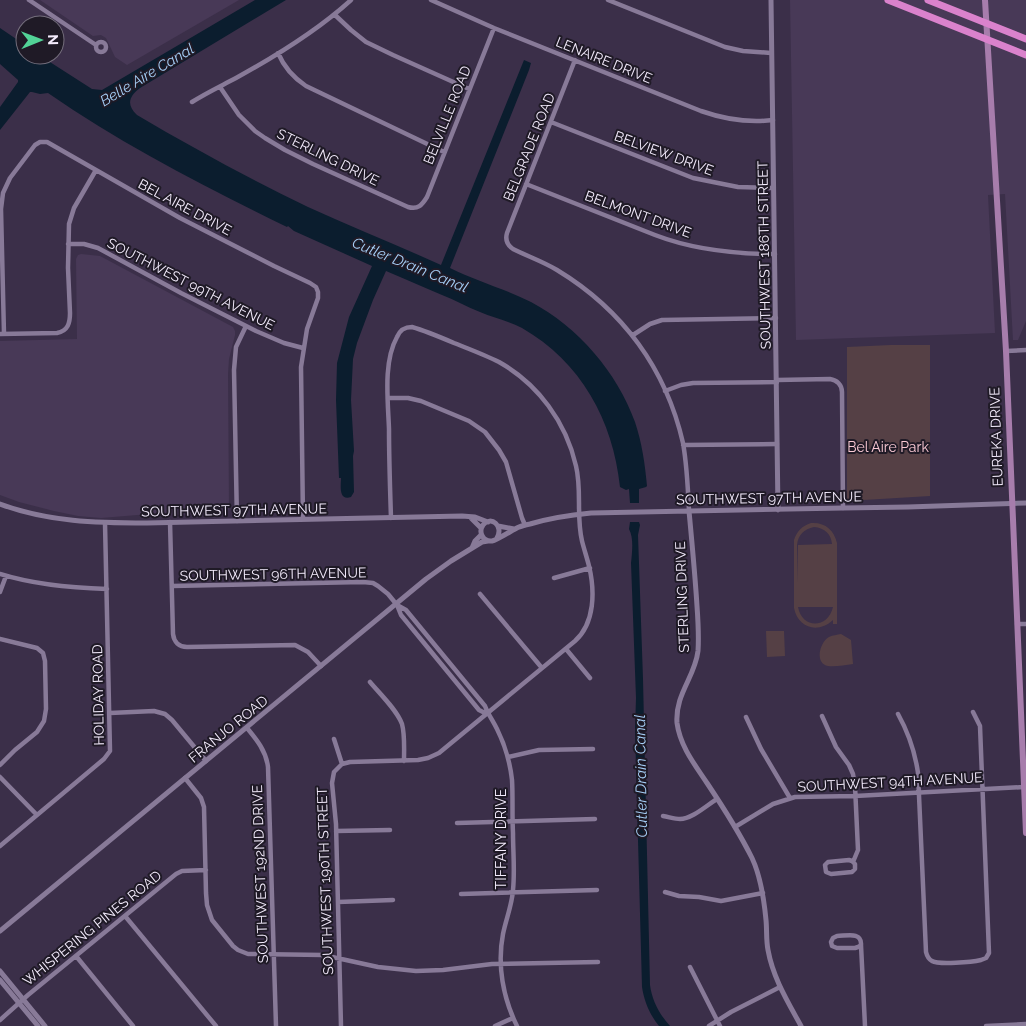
<svg xmlns="http://www.w3.org/2000/svg" width="1026" height="1026" font-family="Raleway,sans-serif">
<style>
.built{fill:#483957}
.green{fill:#554045;fill-rule:evenodd}
.water{fill:#0b1d2e}
.lines{fill:none;stroke-linecap:round;stroke-linejoin:round}
.minor{stroke:#887a98;stroke-width:4.5}
.tertiary{stroke:#887a98;stroke-width:5}
.secondary{stroke:#a77dac;stroke-width:6}
.trunk{stroke:#da82cc;stroke-width:7}
.labels{text-anchor:middle;dominant-baseline:central;stroke-width:4;stroke-linejoin:round;paint-order:stroke}
.street-label{font-size:14px;fill:#f4ecfd;stroke:#1f1a26}
.park-label{font-size:14px;fill:#fac9d4;stroke:#1f1a26}
.water-label{font-size:15px;font-style:italic;fill:#a6cff7;stroke:#1f1a26}
</style>
<rect width="100%" height="100%" fill="#3b2f49"/>
<path class="built" d="M40,0h199l-112,65 -12,-8 -9,-19 -5,-3 -8,1z
M790,0h236v321l-8,19h-5l-8,-146 -17,1 7,138 -199,7z
M81,254l19,2 133,71 2,4v4l-6,24 -1,15 1,135 -2,4 -3,1 -87,1 -36,3 -23,-2 -24,-5 -35,-9 -19,-7v-154l77,-2 -1,-80 2,-4z"/>
<path class="green" d="M891,345h39v151l-83,5v-154z
M811,523c14,-1 23,7 26,20v81h-4v-4c-15,14 -35,8 -39,-12v-68c3,-9 8,-14 17,-17zM814,527c11,1 17,7 18,17l-34,1v38l-1,-38c1,-10 7,-16 17,-18zM798,607h35c-5,22 -31,22 -35,0z
M766,631h18l1,25 -18,1z
M841,634l10,6 2,24c-8,1 -18,3 -25,2 -14,-3 -8,-24 1,-29 4,-2 8,-2 12,-3z"/>
<path class="water" d="M255,0h31l-146,88c-11,8 -14,17 -3,27 56,33 113,64 171,92 44,20 89,38 133,58l83,-205 7,3 -2,7 -79,198c26,13 55,21 81,34 47,25 86,70 104,120 7,21 10,42 12,64l-1,1 -7,2v14h-9l-1,-14 -3,1 -6,-3c-7,-67 -39,-125 -98,-159 -13,-7 -28,-10 -42,-16 -13,-5 -25,-12 -38,-17 -19,-8 -37,-16 -56,-24l-13,29 -16,43 -4,16 -2,41 3,51 -1,5 1,36 -3,5c-13,4 -10,-12 -10,-19h-2l-3,-78 1,-37 12,-46 23,-51 -78,-35 -6,-5 -1,1c-82,-40 -164,-82 -239,-134l-8,1 -8,-2h-2l-30,38v-23l18,-25v-2l-18,-16v-36l25,17v10h14l53,34 10,1z
M630,522h9l1,3 -2,10 5,144 7,306c2,15 9,29 20,41h-11c-9,-11 -15,-25 -17,-39l-7,-257 1,-32 -5,-135c1,-10 3,-25 -2,-34z"/>
<g class="lines">
<path class="minor" d="M29,0l67,45
M431,0l63,28 207,83c23,8 48,12 72,9
M608,0l117,47 18,4 28,2
M335,15l16,15 15,12 27,13 76,34
M96 47a5 5 0 1 1 10 0a5 5 0 1 1-10 0Z
M278,53c6,14 16,25 28,33l138,66
M575,60l-68,173c-2,7 0,12 6,16 14,7 31,13 44,21 66,40 109,99 126,173 4,22 5,46 6,68
M220,87l19,28 16,16 10,7 20,12 28,14 95,43c10,3 14,-2 19,-10l67,-169
M192,102c14,-9 29,-16 44,-24 40,-22 81,-47 115,-78
M551,122l142,56 45,9 35,1
M526,184l129,51c39,15 79,19 120,19
M68,244h16l14,4 83,45 75,38 28,12 19,5
M0,334l57,-1c11,-2 13,-10 13,-20l-2,-45 1,-44 5,-16 22,-38
M4,334l-3,-125 2,-16 7,-15 25,-33 5,-3h7l133,76 94,48 36,17 6,4 2,5v6l-11,31 -6,38 2,152
M633,335l17,-11 12,-4 114,-2
M1006,351l20,-1
M777,380l53,-1c7,1 12,6 12,13l1,116
M665,391l16,-6 12,-2 84,-1
M388,398h20l13,3 48,20 16,11 14,18 7,12 16,56 3,7
M683,445l94,-1
M237,521l-3,-151 2,-23 10,-21
M170,522l3,112c1,8 6,13 14,13l108,-2 13,7 13,14
M0,574c35,11 71,14 107,15
M554,578l36,-10
M172,586l191,-4 10,1 5,3 10,8 9,11 4,10 78,95 8,4
M0,592l6,-16
M480,594l62,74
M397,605l9,5 79,96c3,8 8,15 12,23 8,16 13,33 15,51 1,17 0,35 1,53 0,19 2,38 0,57 -1,15 -7,29 -10,44 -6,31 0,64 14,92
M1017,624h9
M0,639l37,9 6,5 2,8 1,48 -2,12 -7,11 -22,18 -15,15
M566,649l24,29
M370,682c10,12 27,28 32,42 3,11 2,25 2,37
M110,713l44,-2 11,3 7,6 34,41
M898,714c10,18 17,38 20,59l8,179c1,4 2,7 6,9 7,4 40,1 49,-1l5,-2 3,-5 -9,-227 -7,-14
M822,716l14,31 13,18 4,9 2,12 3,64 -5,12
M746,717l15,32 29,49
M247,728c10,12 19,23 21,39l8,259
M334,739l8,25
M508,757l31,-7 54,-1
M342,764l8,-2 68,-2 10,-2 11,-5 136,-112c20,-18 20,-50 14,-75 -2,-8 -5,-17 -7,-25 -6,-25 0,-51 -6,-75 -10,-44 -38,-82 -77,-104 -14,-7 -30,-13 -45,-19 -14,-6 -28,-12 -42,-16 -8,0 -12,3 -15,10 -14,25 -9,64 -8,92 0,30 1,59 2,89
M0,777l37,38
M185,778l16,20 3,9 2,86 1,12 5,15 21,26 5,4 10,4 75,1 55,12 38,4 27,-1 49,-6 106,-2
M663,816c6,1 12,3 17,3 12,0 27,-14 37,-20
M457,823l138,-4
M735,827l38,-23 22,-7 60,-1 169,-9
M336,831l54,-1
M0,846l104,-87 6,-8 -5,-228
M849,860l3,1 3,3v5l-3,3 -21,2 -5,-2 -1,-7 3,-3z
M665,892l14,4 20,1 22,4 42,-8
M461,894l136,-4
M338,902l55,-2
M125,916l91,110
M837,936c9,0 25,-5 24,9l-3,2 -3,1h-18l-5,-2 -1,-4 2,-4z
M861,945l4,81
M76,956l57,70
M690,967l30,59
M0,1020l28,-25 148,-121 6,-3 24,-1
M341,1026l-5,-202 -4,-41 2,-11 8,-8
M495,1026l18,-8
M709,1026l22,-14 49,-25
M986,1026l40,-2"/>
<path class="tertiary" d="M771,0l7,510
M0,504c48,18 97,19 147,19l315,-7 13,1 13,5
M689,511c3,32 6,63 8,95 1,14 2,30 1,45 -3,26 -23,43 -21,72 3,23 18,42 30,60 16,24 32,49 45,75 9,19 12,41 14,62 1,10 0,20 2,30 5,28 20,52 33,76
M471,518l10,10
M498,526l16,3
M497,538c7,-12 -6,-23 -14,-13 -5,7 0,17 9,16 5,-1 19,-10 23,-12 5,-3 10,-4 15,-5 20,-6 40,-9 61,-11l252,-5 65,-1 118,-4
M472,548l3,-7 6,-6
M0,931l426,-352 25,-18 31,-19 6,-1
M0,971l45,55
M0,980l38,46"/>
<path class="secondary" d="M985,0l21,351 20,482"/>
<path class="trunk" d="M888,0l138,55
M928,0l98,39"/>
</g>
<g class="labels">
<g class="street-label">
<text transform="translate(604 60) rotate(22)">LENAIRE DRIVE</text>
<text transform="translate(447 115) rotate(-68)">BELVILLE ROAD</text>
<text transform="translate(529 147) rotate(-68)">BELGRADE ROAD</text>
<text transform="translate(664 153) rotate(20)">BELVIEW DRIVE</text>
<text transform="translate(328 157) rotate(26)">STERLING DRIVE</text>
<text transform="translate(185 207) rotate(28)">BEL AIRE DRIVE</text>
<text transform="translate(638 214) rotate(20)">BELMONT DRIVE</text>
<text transform="translate(764 255) rotate(-91)">SOUTHWEST 186TH STREET</text>
<text transform="translate(191 284) rotate(27)">SOUTHWEST 99TH AVENUE</text>
<text transform="translate(996 437) rotate(-92)">EUREKA DRIVE</text>
<text transform="translate(769 498) rotate(-1)">SOUTHWEST 97TH AVENUE</text>
<text transform="translate(234 510) rotate(-1)">SOUTHWEST 97TH AVENUE</text>
<text transform="translate(273 574) rotate(-1)">SOUTHWEST 96TH AVENUE</text>
<text transform="translate(682 597) rotate(-92)">STERLING DRIVE</text>
<text transform="translate(98 695) rotate(-91)">HOLIDAY ROAD</text>
<text transform="translate(228 729) rotate(-39)">FRANJO ROAD</text>
<text transform="translate(890 782) rotate(-3)">SOUTHWEST 94TH AVENUE</text>
<text transform="translate(501 839) rotate(-90)">TIFFANY DRIVE</text>
<text transform="translate(260 874) rotate(-92)">SOUTHWEST 192ND DRIVE</text>
<text transform="translate(325 881) rotate(-92)">SOUTHWEST 190TH STREET</text>
<text transform="translate(92 928) rotate(-39)">WHISPERING PINES ROAD</text>
</g>
<g class="park-label">
<text x="888" y="447">Bel Aire Park</text>
</g>
<g class="water-label">
<text transform="translate(147 75) rotate(-31)">Belle Aire Canal</text>
<text transform="translate(410 265) rotate(22)">Cutler Drain Canal</text>
<text transform="translate(641 776) rotate(-91)">Cutler Drain Canal</text>
</g>
</g>
<g transform="translate(40 40) rotate(89)"><circle r="24" fill="#1f1a26" stroke="#746e7c"/>
<path d="M0-4L9 19L0 12L-9 19Z" fill="#52d397"/>
<text y="-8" font-size="14" font-weight="bold" text-anchor="middle" fill="#f4ecfd">N</text>
</g>
</svg>
